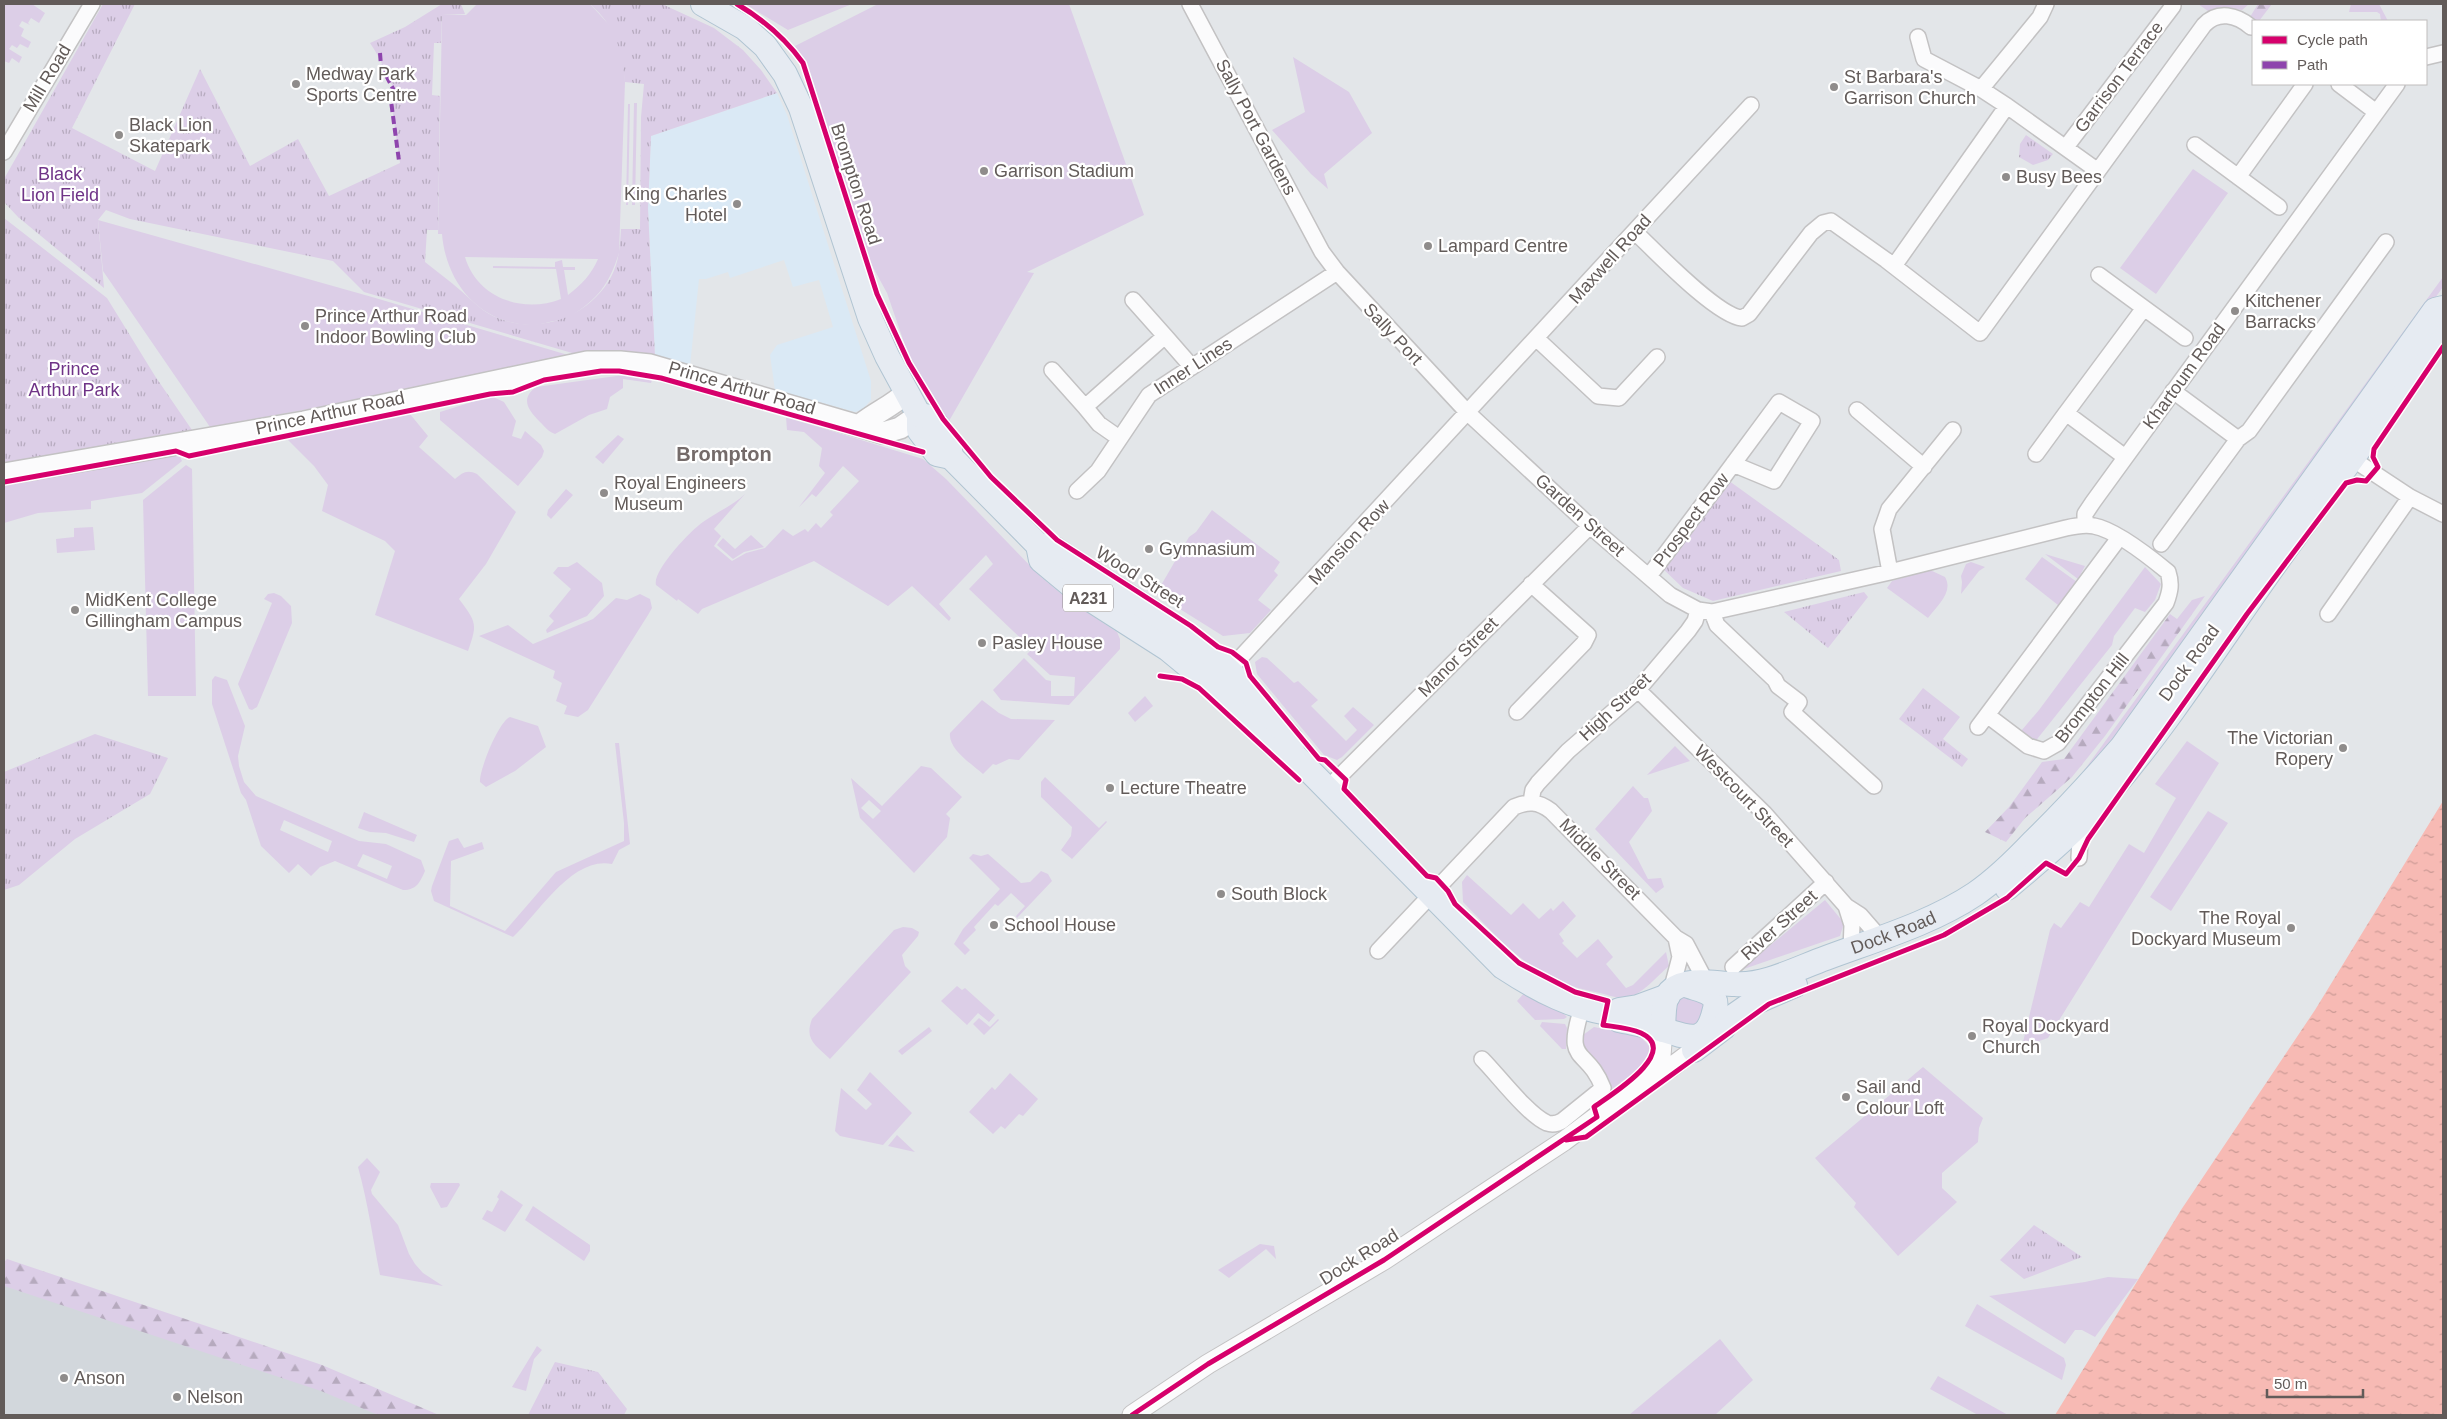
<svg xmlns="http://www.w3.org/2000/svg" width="2447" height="1419" font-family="Helvetica,sans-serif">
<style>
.commercial{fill:#dae9f5}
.education{fill:#d2d7dc}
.green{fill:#dccee7;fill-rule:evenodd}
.forest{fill:url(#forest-firs)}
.park{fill:url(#park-tufts)}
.water{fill:url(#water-ripples)}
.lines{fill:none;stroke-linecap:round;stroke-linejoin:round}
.minor-casing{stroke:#c3c2c3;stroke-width:18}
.tertiary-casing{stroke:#c3c2c3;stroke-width:21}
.secondary-casing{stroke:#c3c2c3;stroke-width:24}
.primary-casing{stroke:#b0c4d2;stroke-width:26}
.minor{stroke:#fbfbfc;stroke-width:15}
.tertiary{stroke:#fbfbfc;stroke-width:19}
.secondary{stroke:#fbfbfc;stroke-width:21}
.primary{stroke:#e6ebf2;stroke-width:24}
.quiet{stroke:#8e44ad;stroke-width:4;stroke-dasharray:8 4;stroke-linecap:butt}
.cycleway-casing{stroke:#fff;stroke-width:8}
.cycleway{stroke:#d6006c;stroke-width:5}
.poi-dot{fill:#8f8c8b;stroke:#fff;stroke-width:2}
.labels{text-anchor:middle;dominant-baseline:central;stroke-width:4.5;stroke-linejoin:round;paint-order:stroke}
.shield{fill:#fff;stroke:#918c8b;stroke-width:1}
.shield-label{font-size:16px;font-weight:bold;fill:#625b59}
.poi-label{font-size:18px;fill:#625b59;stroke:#fff;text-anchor:start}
.street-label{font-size:18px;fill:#625b59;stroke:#fff}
.park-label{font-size:18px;fill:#6f3387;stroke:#fff}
.quarter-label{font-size:20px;font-weight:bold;fill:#746b6a;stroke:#fff}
</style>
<defs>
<pattern id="forest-firs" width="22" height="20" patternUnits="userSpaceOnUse" patternTransform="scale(1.25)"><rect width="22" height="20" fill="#dccee7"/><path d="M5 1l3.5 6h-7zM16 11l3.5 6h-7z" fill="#b6aabe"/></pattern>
<pattern id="park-tufts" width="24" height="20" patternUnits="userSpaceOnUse" patternTransform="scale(1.25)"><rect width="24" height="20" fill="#dccee7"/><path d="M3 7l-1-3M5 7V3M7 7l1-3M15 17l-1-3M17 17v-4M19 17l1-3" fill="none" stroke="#b6aabe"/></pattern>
<pattern id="water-ripples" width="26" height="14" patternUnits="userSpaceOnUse" patternTransform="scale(1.25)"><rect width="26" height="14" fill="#f7bab4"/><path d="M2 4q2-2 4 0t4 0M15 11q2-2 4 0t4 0" fill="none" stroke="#cb9a95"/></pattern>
</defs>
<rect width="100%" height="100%" fill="#e3e6e9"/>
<path class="commercial" d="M777,93l10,22 84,266v19l-9,10 -7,2 -80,-22 -5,-35 7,-10 56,-18 -14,-47 -26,7 -9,-27 -54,18 -2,-6 -22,7h-7l-9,87 -35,-9 -7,-149 3,-72z"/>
<path class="education" d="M4,1278l417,137h-417z"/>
<path class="green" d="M4,4h28l13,9 -6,10 -8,-5 -3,5 2,2 -8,-4 -3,5 5,3 -3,7 10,6 -3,6 -8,-4 -3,4 -5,-3 -3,4 13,8 -3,6 -7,-5 -3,5 -5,-2z
M477,4h113l23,25 7,17 4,18 1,18 -6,171c-10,31 -20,45 -48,63l1,5c-14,-4 -27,4 -41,4 -51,-1 -85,-42 -89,-91h-4l4,-220 24,1zM465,257l133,2c-7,16 -16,25 -30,36l-4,-25h11v-3h-12l-1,-7 -7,2v5l-62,-1v2l63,1 5,30c-38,15 -84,-1 -96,-42z
M745,4h107l-64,26z
M878,4h191l75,211 -117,57 7,1 -85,148 -40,-64 -22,-64 -18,-33 -62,-193 -12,-21z
M2198,4h51l-7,6 -21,-3 -13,4z
M2351,4h28l9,17h-7l-1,-7 -3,-2h-28z
M1293,57l56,35 23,41 -48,41 4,15 -17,-15 -39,-44 33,-18z
M634,103h3l-2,102h-3z
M628,104h2l-2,101h-2z
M2193,169l35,24 -72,101 -36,-26z
M98,220l274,77 196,58 -189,41 -169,31 -107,-156z
M2443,277v10l-119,164 -195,276 -52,53z
M624,375l28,5 -1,3 -28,-4v9l-13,9 -3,12 -18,6 -34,19c-6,-2 -10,-7 -15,-12 -12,-12 -20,-23 -4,-35z
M491,396l13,6 12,19 -4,15 9,3 4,-8 16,14 3,6 -2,6 -24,29 -78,-66v-8z
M410,414l18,22 -9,11 36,32c7,-6 12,-10 22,-5l39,38 -30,52 -27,35c17,23 19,24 9,52l-93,-36 20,-64 -10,-10 -63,-30 6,-26 -14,-19 -27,-27z
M786,417l137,42 23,20 94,97 30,25 47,31 3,7v10l-51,56 -68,-5 -8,-10 31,-32 22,22 5,1v15h23l1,-19 -25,-2 -23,-21 5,-5 -63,-60 24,-25 -7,-9 -47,49 12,14 -2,3 -37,-35 -24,20 -74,-45 -112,48 -4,5 -20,-15 -1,2 -21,-16c-4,-14 35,-55 47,-63 14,-10 29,-16 42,-28l-31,35 7,7 -7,10 18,15 14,-8 19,-5 18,-19 10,7 12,-7 3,3 8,-9 5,5 12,-13 -3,-3 29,-31 -16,-15 -27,31 -4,-3 -13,13 26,-34 -6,-7 3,-18 -18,-16 -17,-2z
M618,435l6,4 -21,25 -8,-7z
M173,456l7,1 2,4 -40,32 -51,8v8l-53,4 -34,10v-37z
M186,465l6,4 4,227h-48l-5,-196z
M566,489l7,6 -22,24 -4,-4 1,-5z
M1212,510l68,52 -6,9 4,4 -20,25 13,10 -21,23 -27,3 -67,-42 33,-57 7,-5z
M93,527l2,23 -38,3 -1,-14 18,-2v-9z
M751,535l13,12 -20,5 -11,7 -16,-14 6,-7 12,11z
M2045,554l40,12 -7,13z
M2042,557l35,25 -19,23 -33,-26z
M577,562l25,21 2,13 -17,20 -40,17 -1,-3 8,-9 -5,-5 22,-27 -18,-16 5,-6h10z
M1971,562l14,5 -6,4 -18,23 1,-12 -1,-6 5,-12z
M2145,567l16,17 -6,16 -10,12 -10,-4 -21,28 -2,9 -82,103 -14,-11 23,-27z
M1930,570l15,7c9,15 -8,29 -17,41l-41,-30 5,-7z
M274,593l7,3 10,10 1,17 -35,84 -5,3 -3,-1 -11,-25 34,-81 -8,-4 4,-5z
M640,594l10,5 2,9 -4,7 -60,95 -10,7 -14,-3 3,-8 -11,-5 6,-18 -9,-5 2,-7 -76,-35 29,-11 25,19 60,-25 23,-21 11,2z
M1262,657l5,1 27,25 4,-2 20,19 -7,6 35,35 11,-11 -13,-14 9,-9 21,18 -32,32 -5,3 -13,-5 -67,-81 -2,-12z
M215,676l12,4 18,46 -7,30 1,10 5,16 12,14 103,45 27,3 35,16 4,11c-5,11 -8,19 -22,19l-68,-29 -15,6 -9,9 -13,-12 -9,9 -28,-27 -15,-46 -5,-7 -29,-89v-24zM284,820l48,21 -4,11 -48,-22zM363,854l29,12 -5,13 -30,-13z
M1145,696l8,10 -18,16 -7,-9z
M982,700l17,13 12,6 44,1 -36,40 -10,-1 -13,6 -3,-1 -10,10c-11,-10 -35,-25 -33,-41z
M510,717l28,9 8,21 -31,24 -29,16 -6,-5c-1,-12 19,-61 30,-65z
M2187,741l32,22 -171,275 -15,5 -10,-1 27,-112 4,-7 7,5 19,-26 9,5 40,-63 15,9 32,-55 -21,-14z
M615,743h4l11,101 -11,6 -7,14c-40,-8 -73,49 -99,73l-79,-36 -3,-10 1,-5 17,-45 9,-3 6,10 18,-6 2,7 -33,12 -1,45 55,25 51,-59 68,-31v-18z
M1675,746l15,15 -43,14z
M921,766l10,2 31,29 -16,17 4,4 -3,19 -33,36 -54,-55 -9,-40 31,28zM869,800l12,11 -8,8 -12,-11z
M1045,777l54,51 7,-7 1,1 -35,37 -11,-9 10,-14 1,-9 -31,-30v-15z
M1633,786l11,12h4l4,13 -23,31 19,37 13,-1 3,9 -8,6 -61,-64z
M2208,811l20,12 -57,88 -21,-14z
M364,812l53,23 -3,7 -28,-9 -16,-1 -12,-4z
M988,854l33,29 9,-1 11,-11 7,3 4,7 -35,37 -1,-2 9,-10 -14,-13 -13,13 -3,-2 -21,23 2,3 -13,13 7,7 -5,5 -11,-11 9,-15 37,-40 -31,-31 4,-4 8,2z
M1467,875l44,40 12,-12 16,16 12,-11 2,3 10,-10 13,15 -17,18 5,7 -2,2 15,15 21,-19 15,18 -7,7 20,24 7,-3 33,-33 3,14c-12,10 -27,29 -43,32 -7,1 -18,-3 -26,-5 -66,-12 -93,-46 -137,-91l-1,-20z
M1825,900l19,23 -4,13 -99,34 -8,-3 34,-19z
M903,927l9,1 7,4 -1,4 -16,19 3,11 6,6 -81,87c-14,-14 -26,-19 -18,-40l82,-89z
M957,986l5,4 3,-2 30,27 -6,7 -11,-9 -11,12 -26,-24z
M1526,991l37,22 4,4 -3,2 -29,1 -18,-19z
M1680,995l27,10 -7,23 -27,-6 -1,-18z
M979,1018l11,9 8,-8 1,1 -15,15 -11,-11z
M1542,1022l23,2 2,4 -1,21h-4l-22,-23z
M929,1027l3,4 -30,24 -4,-4z
M1594,1027l46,9 10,11 -2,15 -36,27 -5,-12 -24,-29v-13z
M1923,1067l60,51 -4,10 -1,14 -36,31v15l15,14 -59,54 -44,-49 2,-4 -41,-45z
M870,1072l42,41 -29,32 -43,-9 -5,-5 6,-43 25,22 6,-6 -15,-14z
M1010,1073l28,26 -15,17 -4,-2 -14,15 -4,-3 -8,8 -24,-22 23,-25 3,3z
M897,1135l18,17 -27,-6z
M367,1158l13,14 -9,18 1,4 26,31 11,29 6,10 8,9 20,13 -63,-11c-7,-36 -12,-72 -22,-108z
M431,1183h28l1,2 -13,22 -6,1 -11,-21z
M501,1190l22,15 -18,27 -23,-13 5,-9 5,2 7,-13 -2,-2z
M533,1206l57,39v6l-6,10 -59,-41z
M1260,1244l14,2 2,13 -10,-10 -37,29 -11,-8z
M2108,1277l30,2 -43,58 -13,-7h-7l-10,14 -76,-48 96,-14z
M1977,1304l87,54 2,7 -4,15 -97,-54z
M1720,1339l33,41 -38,35h-86z
M537,1346l5,4 -8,9 -8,32 -14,-4z
M1938,1376l70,39h-30l-48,-26z"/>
<path class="forest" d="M2258,4h14l-13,17h-4l-5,-4z
M2205,596l-100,140 -33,41 -47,41 -19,24 -21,-10 24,-25 33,-45 22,-3 106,-145 7,5 15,-19z
M7,1259l315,106 117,50h-61l-57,-24 -317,-105v-24z"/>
<path class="park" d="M103,4h32l-63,124 83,43 45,-102 50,97 48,-27 31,57 71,-33 -9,-62 7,-4c-10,-18 -16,-37 -28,-54l35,-16 37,-23h19l4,10h-23l-1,29h-7l-2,52 8,1 -2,134h-11l-2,32c11,9 24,18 35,28 11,9 19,19 33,26 42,20 95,3 118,-39 8,-15 9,-31 10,-48h19l1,-112 3,-33 -19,-2c-3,-33 -10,-56 -35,-78h72l52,24 29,22 18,20 16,23 -126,43 -3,73 7,148 -20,-4 -56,2 -215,-63 -31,-31 -203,-42 -24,-9 -8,10 6,68 -86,-71 -14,-15v-23z
M2026,135l27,19 -5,6 -15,5 -14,-8 1,-13z
M4,218l103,80 48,78 37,54 -188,33z
M1725,478l114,82 2,11 -128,30 -30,-13 -23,-22z
M1864,592l4,5 -40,51 -44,-36z
M1923,688l37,29 -17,22 25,20 -6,8 -63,-48z
M95,734l73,24 -18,36 -75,45 -56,46 -15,5v-118z
M2034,1225l48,32 -58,22 -24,-19z
M555,1362l43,10 29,37 -3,6h-96z"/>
<path class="water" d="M2443,801v614h-388l126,-205 134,-200z"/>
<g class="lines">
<defs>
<path id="minor" d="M1190,4l132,248 15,20 131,141 122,113 80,69 28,15 14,2 178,-40 176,-44c9,-2 19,-4 28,-2 22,4 57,32 74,46 4,12 2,20 -2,31l-108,140 -14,8 -16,-5 -41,-31 132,-177
M1918,37l6,22 57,30 26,17
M2426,57l17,-4
M2339,84l37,28
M1981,89l59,-72 6,-13
M2195,145l84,62
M2066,147l107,-141
M4,152l88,-148
M2238,177l67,-93
M1635,232c20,19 82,84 107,86l7,-4 62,-81 12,-10 8,-2 55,39 94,73 224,-308c14,-15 33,-10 47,2
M1894,266l113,-160 91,65
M2099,275l86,63
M1133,300l32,36
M1537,339l61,57 21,2 38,-41
M1052,370l33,37
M1857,410l67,57
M2066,413l78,-105
M1119,438l-20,-14 -14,-17 80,-71 27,31
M2238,439l11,-8 137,-189
M2036,454l30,-41 59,44
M2354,460l56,37 33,17
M1077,491l21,-20 51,-76 188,-123
M2085,525v-11l8,-12 304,-418
M2161,544l77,-105 -65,-48
M1890,572l-8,-43 7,-20 64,-79
M1649,576l76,-101 54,-73 33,19 -38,60 -41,-17
M1712,612l5,13 58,55 3,6 21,16 -7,10 82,74
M2328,614l82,-117
M1229,670l522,-565
M1638,690l126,123 82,93 14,9 20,23
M1517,712l67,-69 4,-8 -57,-51
M1978,727l9,-12
M1327,789l263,-263
M1531,802l2,-12 5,-7 30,-32 70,-61 50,-59 7,-10 3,-11
M2078,820l3,3 -2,35
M1846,906l6,19 -1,24
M1378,951l136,-144c14,-6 24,-6 37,4l125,127 10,6 20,38
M1733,967l93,-85
M1671,991l9,-34 -4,-19
M1482,1059c16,16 46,56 65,64 6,2 10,1 15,-2l41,-33c-16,-42 -40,-22 -21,-80"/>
<path id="tertiary" d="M1660,1069l3,-39
M1132,1415l76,-51 176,-104 180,-119 96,-72 10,-1 24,-18"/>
<path id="secondary" d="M860,425c15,-12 32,-19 46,-32
M4,474l300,-52 283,-60h33l30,3 233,68 17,-5 19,-13"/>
<g id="primary">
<path d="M703,4l42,24 20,18 20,28 16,34 69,210 17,38 32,59v15l18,24 14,3 87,88 3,15 18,15 23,19 86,55 46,38 59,57 19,9 211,214c35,23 71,42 112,47l4,-4 19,-3 30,-11"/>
<path d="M919,415l12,2 18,25 2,15"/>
<path d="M1038,545l15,3c48,33 100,61 146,97 33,25 59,56 86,87l6,7 1,14"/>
<path d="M2007,888c36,-30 74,-62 104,-98 60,-71 110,-150 164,-226 56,-79 116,-154 168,-237"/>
<path d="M1615,1014l4,6c14,3 28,5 41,9 29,8 46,19 55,-20 4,-18 -17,-19 -29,-24"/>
<path id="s1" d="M1663,1030c1,-11 -1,-33 9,-40 18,-13 43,-6 63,-6 30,2 63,-16 91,-26 48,-18 106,-35 149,-64 22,-15 41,-34 59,-53 31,-30 60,-62 88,-94l313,-437 8,-2"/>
<path d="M1694,1050l29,-22 5,-8 23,-16 44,-19"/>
</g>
</defs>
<use href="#minor" class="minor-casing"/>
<use href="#tertiary" class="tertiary-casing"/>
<use href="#secondary" class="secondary-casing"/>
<use href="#primary" class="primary-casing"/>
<use href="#minor" class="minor"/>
<use href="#tertiary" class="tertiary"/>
<use href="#secondary" class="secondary"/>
<use href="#primary" class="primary"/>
<path class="quiet" d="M380,53l1,13 17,32 -7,3 8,60"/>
<defs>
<path id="cycleway" d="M737,4c27,16 48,34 66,59l74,231 32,69 34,56 48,58 66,63 134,86 27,21 14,5 14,11 4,13 69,83 6,1 21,20 -2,9 83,87 9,2 12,13 7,13 64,59 56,29 33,9 -5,24c13,2 27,3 38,8 41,19 -32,63 -47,74l3,10 -213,143 -176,104 -76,51
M4,482l172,-31 13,5 301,-62 23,-2 31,-12 57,-9h18l42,7 262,74
M1160,676l22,3 17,9 100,92
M1566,1140l20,-3 183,-133 175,-69 63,-37 39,-35 20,11 13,-16 9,-19 159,-225 99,-131 11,-3 9,1 12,-14 -5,-10 1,-8 69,-102"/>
</defs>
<use href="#cycleway" class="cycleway-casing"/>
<use href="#cycleway" class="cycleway"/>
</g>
<g class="poi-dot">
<circle cx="296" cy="84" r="5"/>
<circle cx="1834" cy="87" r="5"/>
<circle cx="119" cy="135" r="5"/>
<circle cx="984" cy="171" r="5"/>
<circle cx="2006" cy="177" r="5"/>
<circle cx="737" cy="204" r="5"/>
<circle cx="1428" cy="246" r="5"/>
<circle cx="2235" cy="311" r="5"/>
<circle cx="305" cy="326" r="5"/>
<circle cx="604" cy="493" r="5"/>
<circle cx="1149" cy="549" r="5"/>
<circle cx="75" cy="610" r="5"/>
<circle cx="982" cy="643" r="5"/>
<circle cx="2343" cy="748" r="5"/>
<circle cx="1110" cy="788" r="5"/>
<circle cx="1221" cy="894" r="5"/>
<circle cx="994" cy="925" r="5"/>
<circle cx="2291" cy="928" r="5"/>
<circle cx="1972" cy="1036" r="5"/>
<circle cx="1846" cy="1097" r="5"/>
<circle cx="64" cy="1378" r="5"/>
<circle cx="177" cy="1397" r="5"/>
</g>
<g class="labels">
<rect class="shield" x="1063" y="584.5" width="50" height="27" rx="4"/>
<g class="shield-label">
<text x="1088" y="598">A231</text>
</g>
<g class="poi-label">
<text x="306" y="74">Medway Park<tspan x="306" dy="21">Sports Centre</tspan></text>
<text x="1844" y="77">St Barbara's<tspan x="1844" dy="21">Garrison Church</tspan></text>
<text x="129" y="125">Black Lion<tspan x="129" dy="21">Skatepark</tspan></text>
<text x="994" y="171">Garrison Stadium</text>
<text x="2016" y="177">Busy Bees</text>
<text x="727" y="194" text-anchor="end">King Charles<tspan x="727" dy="21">Hotel</tspan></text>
<text x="1438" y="246">Lampard Centre</text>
<text x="2245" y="301">Kitchener<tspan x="2245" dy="21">Barracks</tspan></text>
<text x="315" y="316">Prince Arthur Road<tspan x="315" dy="21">Indoor Bowling Club</tspan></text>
<text x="614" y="483">Royal Engineers<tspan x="614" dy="21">Museum</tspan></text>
<text x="1159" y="549">Gymnasium</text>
<text x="85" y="600">MidKent College<tspan x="85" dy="21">Gillingham Campus</tspan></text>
<text x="992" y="643">Pasley House</text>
<text x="2333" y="738" text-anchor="end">The Victorian<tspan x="2333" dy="21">Ropery</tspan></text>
<text x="1120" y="788">Lecture Theatre</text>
<text x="1231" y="894">South Block</text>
<text x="2281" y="918" text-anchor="end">The Royal<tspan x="2281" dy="21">Dockyard Museum</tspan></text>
<text x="1004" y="925">School House</text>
<text x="1982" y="1026">Royal Dockyard<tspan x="1982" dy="21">Church</tspan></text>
<text x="1856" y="1087">Sail and<tspan x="1856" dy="21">Colour Loft</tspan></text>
<text x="74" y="1378">Anson</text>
<text x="187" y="1397">Nelson</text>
</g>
<g class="street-label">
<text transform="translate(2119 77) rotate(-53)">Garrison Terrace</text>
<text transform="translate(47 78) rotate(-59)">Mill Road</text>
<text transform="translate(1256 127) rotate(62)">Sally Port Gardens</text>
<text transform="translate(856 184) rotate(72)">Brompton Road</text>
<text transform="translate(1610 259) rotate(-48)">Maxwell Road</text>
<text transform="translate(1393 334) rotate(47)">Sally Port</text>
<text transform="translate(1193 366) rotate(-33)">Inner Lines</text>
<text transform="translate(2184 376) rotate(-54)">Khartoum Road</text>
<text transform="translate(742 388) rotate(16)">Prince Arthur Road</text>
<text transform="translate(330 413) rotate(-12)">Prince Arthur Road</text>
<text transform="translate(1580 515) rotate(42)">Garden Street</text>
<text transform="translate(1691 520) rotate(-53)">Prospect Row</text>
<text transform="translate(1349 542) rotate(-47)">Mansion Row</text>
<text transform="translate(1140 577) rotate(32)">Wood Street</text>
<text transform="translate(1458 657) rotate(-45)">Manor Street</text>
<text transform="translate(2189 663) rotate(-54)">Dock Road</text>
<text transform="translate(2092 698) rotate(-52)">Brompton Hill</text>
<text transform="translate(1615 707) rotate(-43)">High Street</text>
<text transform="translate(1744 796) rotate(46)">Westcourt Street</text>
<text transform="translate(1600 859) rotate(45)">Middle Street</text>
<text transform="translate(1779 925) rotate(-42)">River Street</text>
<text stroke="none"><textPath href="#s1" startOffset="274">Dock Road</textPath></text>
<text transform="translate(1359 1257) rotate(-32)">Dock Road</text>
</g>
<g class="park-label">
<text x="60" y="174">Black<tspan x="60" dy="21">Lion Field</tspan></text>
<text x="74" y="369">Prince<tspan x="74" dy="21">Arthur Park</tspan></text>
</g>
<g class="quarter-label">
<text x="724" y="454">Brompton</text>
</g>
</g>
<rect width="2447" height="1419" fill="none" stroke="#625b59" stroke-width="10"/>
<rect x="2252" y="20" width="175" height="65" fill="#ffffff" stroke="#c0bdbd"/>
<rect x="2262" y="36" width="25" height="8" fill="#d6006c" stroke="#c0bdbd"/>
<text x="2297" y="45" font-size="15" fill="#625b59">Cycle path</text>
<rect x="2262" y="61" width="25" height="8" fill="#8e44ad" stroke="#c0bdbd"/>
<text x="2297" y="70" font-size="15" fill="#625b59">Path</text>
<path d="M2267 1389v8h96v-8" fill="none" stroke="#625b59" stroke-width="2.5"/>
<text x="2274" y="1389" font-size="15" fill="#625b59" stroke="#ffffff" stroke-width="4" paint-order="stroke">50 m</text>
</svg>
